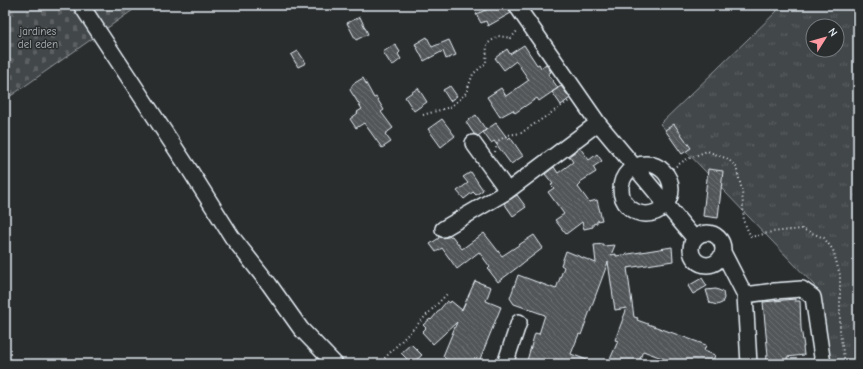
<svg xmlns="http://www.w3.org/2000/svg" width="863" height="369" font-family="'Comic Neue',sans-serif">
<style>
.grass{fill:url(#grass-tufts);stroke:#959ca0;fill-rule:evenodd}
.cemetery{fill:url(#cemetery-stones);stroke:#959ca0}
.building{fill:url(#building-back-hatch);stroke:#e8f1f8}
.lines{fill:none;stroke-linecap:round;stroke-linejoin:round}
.minor-casing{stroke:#e8f1f8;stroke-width:18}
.path{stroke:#e8f1f8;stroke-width:2;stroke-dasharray:1 3;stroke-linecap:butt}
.minor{stroke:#2a2d2e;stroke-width:15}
.labels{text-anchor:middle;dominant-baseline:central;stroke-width:3;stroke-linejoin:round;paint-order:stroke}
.park-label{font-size:11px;fill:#aeb5ba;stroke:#2a2d2e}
</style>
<defs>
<pattern id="grass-tufts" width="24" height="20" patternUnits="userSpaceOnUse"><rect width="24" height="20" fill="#424648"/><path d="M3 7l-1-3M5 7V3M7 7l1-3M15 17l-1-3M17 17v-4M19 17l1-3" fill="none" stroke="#5d6163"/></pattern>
<pattern id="cemetery-stones" width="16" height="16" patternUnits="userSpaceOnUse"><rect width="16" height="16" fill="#424648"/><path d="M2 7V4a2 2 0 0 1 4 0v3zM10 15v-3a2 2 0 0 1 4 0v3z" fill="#5d6163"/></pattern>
<pattern id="building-back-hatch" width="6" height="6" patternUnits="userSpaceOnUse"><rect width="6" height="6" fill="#535759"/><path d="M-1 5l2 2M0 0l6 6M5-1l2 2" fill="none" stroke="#6c7072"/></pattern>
</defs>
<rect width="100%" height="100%" fill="#2a2d2e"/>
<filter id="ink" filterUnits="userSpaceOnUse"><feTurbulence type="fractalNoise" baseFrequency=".025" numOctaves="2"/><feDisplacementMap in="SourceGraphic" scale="8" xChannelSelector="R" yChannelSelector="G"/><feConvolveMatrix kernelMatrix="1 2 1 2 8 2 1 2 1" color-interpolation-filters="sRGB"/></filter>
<g filter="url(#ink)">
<path class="grass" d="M775,5h83v359h-35l-9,-79 -154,-161 117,-113zM813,26h24v24h-24z"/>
<path class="cemetery" d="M5,5h135l-135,95z"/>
<path class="building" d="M498,5h9l4,8 -23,13 -2,-5 -5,2 -5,-9z
M360,17l8,17 -12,6 -9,-17z
M427,37l5,10 17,-7 7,15 -10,4 -3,-8 -19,10 -9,-17z
M395,44l5,8 -2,2 3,5 -9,7 -9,-14z
M524,45l13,20 2,-1 2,4 5,-4 5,8 -3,2 10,14 -19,13 -2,-3 -22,15 -2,-3 -13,7 -13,-20 14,-9 5,8 23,-16 -13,-19 -12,9 -9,-12 12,-9 3,5z
M298,51l8,12 -8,4 -7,-12z
M363,78l11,20 2,-1 8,13 -3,2 12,16 -8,6 6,8 -9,6 -18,-25 -8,5 -6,-9 8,-6 -1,-1 5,-3 -12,-19 3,-6z
M450,86l7,10 -7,5 -7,-11z
M561,86l9,12 -9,7 -9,-13z
M418,88l9,14 -13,9 -9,-14z
M476,115l10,15 -8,6 -4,-2 -8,-12z
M442,119l13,17 -14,11 -13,-18z
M496,123l12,16 2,-2 13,19 -12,8 -17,-23 -3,2 -8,-11z
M674,124l17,24 -9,6 -17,-24z
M580,148l9,12 8,-6 5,7 -9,6 3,5 -16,10 1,2 -3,3 11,15 8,-2 5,20 -5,1v2l-4,1v3l-9,2 -2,-7 -16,12 -11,-14 9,-6 -16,-22 6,-4 -3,-3 2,-1 -8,-10 9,-7 4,6 15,-11 -4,-6z
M708,169l15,2 -5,47 -15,-2z
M471,172l12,18 -7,5 -3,-3 -9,7 -7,-8 11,-8 -5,-6z
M517,195l9,12 -13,9 -9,-13z
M484,233l18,23 32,-21 9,13 -45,34 -10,-13 2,-2 -11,-15 -22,17 -15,-21 -6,4 -6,-8 9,-6 -1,-2 5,2 9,-2 10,13z
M603,244v2l12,-1 -4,10 5,-1v2l56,-9 1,14 -46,7 7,49 4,1 -1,2 69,25 -2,6 11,4 -3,9h-34l-35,-13 -5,13h-30l10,-23 -3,-1 12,-32 -12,2 -7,-48 -27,73 -2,-1 -8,20 24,9v1h-69l9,-31 4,1 6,-19 -31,-11 -4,-6 8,-23 38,14 8,-22 -3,-2 5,-14 30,12 -2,-18z
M702,278l5,8 -14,8 -5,-8z
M475,281l16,6 -5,14 15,6 -23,57h-27l-8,-8 14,-34 -24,22 -11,-12 4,-4 -3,-3 7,-6 1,1 16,-19 3,2 1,-2 11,9z
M716,289l7,3 1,6 -2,5 -5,2 -7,-2 -4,-13z
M795,299v2h5l1,27 3,19h-1l1,8 -17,2 1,7h-21l-1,-8h2l-5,-54z
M411,344l11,11 -10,9 -11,-11z"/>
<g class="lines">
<defs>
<path id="minor" d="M81,5l110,167 41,65 37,47 32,45 34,35
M516,5l82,118 96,115
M473,143l29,40 4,9
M621 189a25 25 0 1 1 50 0a25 25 0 1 1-50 0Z
M443,229l63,-37 92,-69
M691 249a16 16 0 1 1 32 0a16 16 0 1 1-32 0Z
M723,252l22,43 4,69
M745,295l30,-4 27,-2 11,8 10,67
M505,364l14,-42"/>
</defs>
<use href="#minor" class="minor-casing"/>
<path class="path" d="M423,115l27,-8 9,-7 7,-7 7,-19 13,-11 1,-19 11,-8 13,2 7,-8
M495,152l3,-11 10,-6 13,-2 48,-32
M666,173l19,-13 22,-9 21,8 8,8 6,23 2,32 7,15 21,-5 30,-3 22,9 9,12 7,25v58l5,31
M379,364l69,-71"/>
<use href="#minor" class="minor"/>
</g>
</g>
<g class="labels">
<g class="park-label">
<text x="38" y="31">jardines<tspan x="38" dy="13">del eden</tspan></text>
</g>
</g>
<rect width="863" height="369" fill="none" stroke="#2a2d2e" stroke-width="20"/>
<rect x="10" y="10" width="843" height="349" fill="none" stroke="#e8f1f8" stroke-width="1.5" filter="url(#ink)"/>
<g transform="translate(825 38) rotate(53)"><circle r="19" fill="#2a2d2e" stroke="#767b7f"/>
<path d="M0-3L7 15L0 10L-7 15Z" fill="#ff9aa2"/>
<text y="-6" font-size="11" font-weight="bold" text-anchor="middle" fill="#e8f1f8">N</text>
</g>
</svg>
